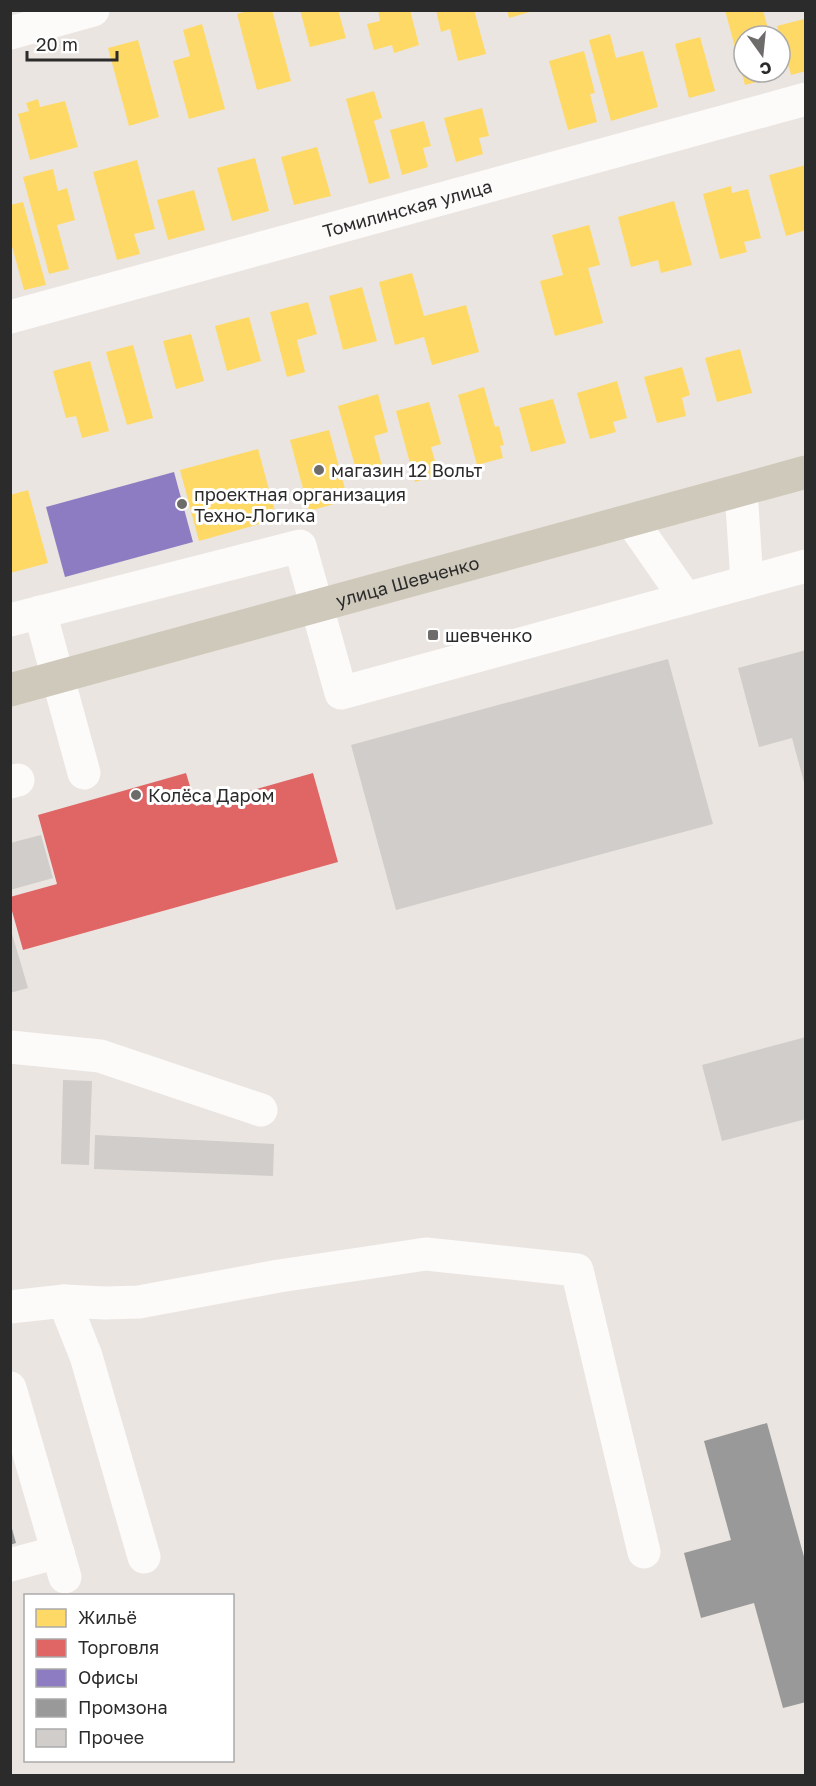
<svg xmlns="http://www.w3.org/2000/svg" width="816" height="1786" font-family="'Golos Text',sans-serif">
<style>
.homes{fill:#ffd966}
.shops{fill:#e06666}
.offices{fill:#8e7cc3}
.industry{fill:#999}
.building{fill:#d0cdca}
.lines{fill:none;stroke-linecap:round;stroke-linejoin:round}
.minor{stroke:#fcfbfa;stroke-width:33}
.major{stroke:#cfc9bb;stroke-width:33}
.poi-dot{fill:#6e6c6a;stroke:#fff;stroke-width:2}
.labels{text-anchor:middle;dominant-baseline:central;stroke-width:6;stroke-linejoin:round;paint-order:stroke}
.street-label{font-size:18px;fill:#2b2b2b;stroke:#fff}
.poi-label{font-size:18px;fill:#2b2b2b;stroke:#fff;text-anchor:start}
</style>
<rect width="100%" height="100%" fill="#eae5e0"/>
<path class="homes" d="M250,10h22l19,71 -34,9 -20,-76z
M300,10h38l8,28 -36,9z
M378,10h32l9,35 -25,8 -2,-8 -18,5 -7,-26 13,-3z
M436,10h38l12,44 -28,7 -8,-32 -9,3z
M507,10h26v1l-24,7z
M725,10h38l7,26h-26v36h25l2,6 -26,7z
M804,19l2,7v45l-15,4 -14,-49z
M202,24l23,85 -36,10 -16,-58 17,-5 -7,-26z
M610,34l6,24 27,-7 15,56 -47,14 -22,-81z
M700,37l15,54 -26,7 -14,-54z
M138,40l21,77 -30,9 -21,-78z
M584,51l11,42 -5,1 7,28 -29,8 -19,-69z
M374,91l8,27 -8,3 16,57 -21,6 -23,-85z
M38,99l2,8 25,-6 13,46 -48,13 -12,-46 11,-3 -3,-8z
M482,108l7,28 -10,2 4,16 -27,8 -12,-44z
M424,121l7,25 -8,2 5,19 -26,8 -12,-45z
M317,147l14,49 -37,9 -13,-48z
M255,158l14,53 -37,10 -15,-53z
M137,160l18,69 -21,5 6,20 -23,6 -24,-88z
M806,165v65l-20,6 -17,-61z
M53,169l5,22 9,-3 8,32 -18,5 12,44 -20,5 -26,-97z
M731,186l1,7 16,-4 13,49 -17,4 3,10 -27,7 -17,-65z
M194,190l11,40 -37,10 -11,-40z
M674,201l18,64 -31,8 -3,-13 -27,7 -13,-50z
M23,202l23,83 -22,5 -14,-51v-34z
M589,225l11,40 -12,3 15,55 -48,13 -15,-55 23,-6 -11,-40z
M412,273l12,43 42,-11 13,47 -47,13 -8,-28 -29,8 -16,-63z
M362,287l15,54 -34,9 -14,-54z
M308,302l9,32 -20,6 8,32 -18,5 -17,-65z
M249,317l12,44 -34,10 -12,-45z
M191,334l13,47 -28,8 -13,-48z
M133,345l20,73 -26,7 -21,-73z
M740,349l12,44 -35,9 -12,-44z
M90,361l19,70 -27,7 -6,-22 -10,2 -13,-47z
M682,367l8,28 -8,3 4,18 -29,7 -13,-46z
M617,381l10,37 -14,4 3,10 -26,7 -13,-46z
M484,387l11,40 4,-1 5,19 -4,1 3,12 -26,7 -19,-70z
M378,394l10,38 -14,4 8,30 -25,7 -19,-67z
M553,399l13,44 -35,9 -12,-44z
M429,402l12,42 -10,3 8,28 -24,7 -19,-71z
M329,430l19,70 -39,11 -19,-71z
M258,449l19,70 -78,22 -19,-71z
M28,490l20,73 -38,10v-78z"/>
<path class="shops" d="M186,773l10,33 117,-33 25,89 -315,88 -13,-46v-7l47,-13 -19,-69z"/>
<path class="offices" d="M174,472l19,70 -128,35 -19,-70z"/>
<path class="industry" d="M767,1423l39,141v138l-23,6 -29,-105 -53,15 -17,-65 47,-13 -27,-99z
M11,1525l5,18 -6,2v-19z"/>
<path class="building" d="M806,650v136h-1l-13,-48 -33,9 -21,-79z
M668,659l45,165 -317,86 -45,-165z
M41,835l12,43 -43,12v-47z
M10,927l18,61 -18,5z
M806,1037v82l-84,22 -20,-76z
M63,1080l29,1 -3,84 -28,-1z
M95,1135l179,9 -1,32 -179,-7z"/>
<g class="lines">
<g class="minor">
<path d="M10,33l83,-23"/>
<path id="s1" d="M10,317l796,-218"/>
<path d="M741,490l6,92"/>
<path d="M631,520l55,79"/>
<path d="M40,612l44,161"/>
<path d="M10,620l290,-74 41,147 465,-127"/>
<path d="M10,782l8,-2"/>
<path d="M10,1047l90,9 161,54"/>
<path d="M64,1301l22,55 58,201"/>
<path d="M10,1307l54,-6 41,2 34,-1 140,-26 147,-22 151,16 67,282"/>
<path d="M10,1388l55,189"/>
<path d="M10,1565l48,-13"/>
</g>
<path class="major" id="s2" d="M10,690l796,-218"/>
</g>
<g class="poi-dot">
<circle cx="319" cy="470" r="6"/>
<circle cx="182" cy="504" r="6"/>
<rect x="427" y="629" width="12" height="12" rx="3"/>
<circle cx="136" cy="795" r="6"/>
</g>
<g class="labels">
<g class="street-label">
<text stroke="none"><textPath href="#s1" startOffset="412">Томилинская улица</textPath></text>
<text stroke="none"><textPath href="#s2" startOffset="412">улица Шевченко</textPath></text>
</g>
<g class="poi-label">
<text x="331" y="470">магазин 12 Вольт</text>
<text x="194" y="494">проектная организация<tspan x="194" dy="21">Техно-Логика</tspan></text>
<text x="445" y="635">шевченко</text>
<text x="148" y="795">Колёса Даром</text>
</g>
</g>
<rect width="816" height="1786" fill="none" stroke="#2b2b2b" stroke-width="24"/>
<rect x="24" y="1594" width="210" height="168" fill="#ffffff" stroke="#aaaaaa" stroke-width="1.5"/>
<rect x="36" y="1609" width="30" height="18" fill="#ffd966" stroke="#aaaaaa" stroke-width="1.5"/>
<text x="78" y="1624" font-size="18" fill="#2b2b2b">Жильё</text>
<rect x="36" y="1639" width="30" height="18" fill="#e06666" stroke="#aaaaaa" stroke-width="1.5"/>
<text x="78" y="1654" font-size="18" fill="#2b2b2b">Торговля</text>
<rect x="36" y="1669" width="30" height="18" fill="#8e7cc3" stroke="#aaaaaa" stroke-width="1.5"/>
<text x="78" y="1684" font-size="18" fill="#2b2b2b">Офисы</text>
<rect x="36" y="1699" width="30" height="18" fill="#999999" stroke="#aaaaaa" stroke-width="1.5"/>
<text x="78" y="1714" font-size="18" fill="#2b2b2b">Промзона</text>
<rect x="36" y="1729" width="30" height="18" fill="#d0cdca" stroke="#aaaaaa" stroke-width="1.5"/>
<text x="78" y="1744" font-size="18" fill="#2b2b2b">Прочее</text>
<g transform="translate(762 54) rotate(165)"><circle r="28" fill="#ffffff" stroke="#aaaaaa" stroke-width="1.5"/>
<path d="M0-4.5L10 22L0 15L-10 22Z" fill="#6e6c6a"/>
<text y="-9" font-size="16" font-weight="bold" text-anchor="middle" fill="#2b2b2b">С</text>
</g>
<path d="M27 51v9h90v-9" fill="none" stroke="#2b2b2b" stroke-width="3"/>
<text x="36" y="51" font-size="18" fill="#2b2b2b" stroke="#ffffff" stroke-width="4.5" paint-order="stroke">20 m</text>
</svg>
